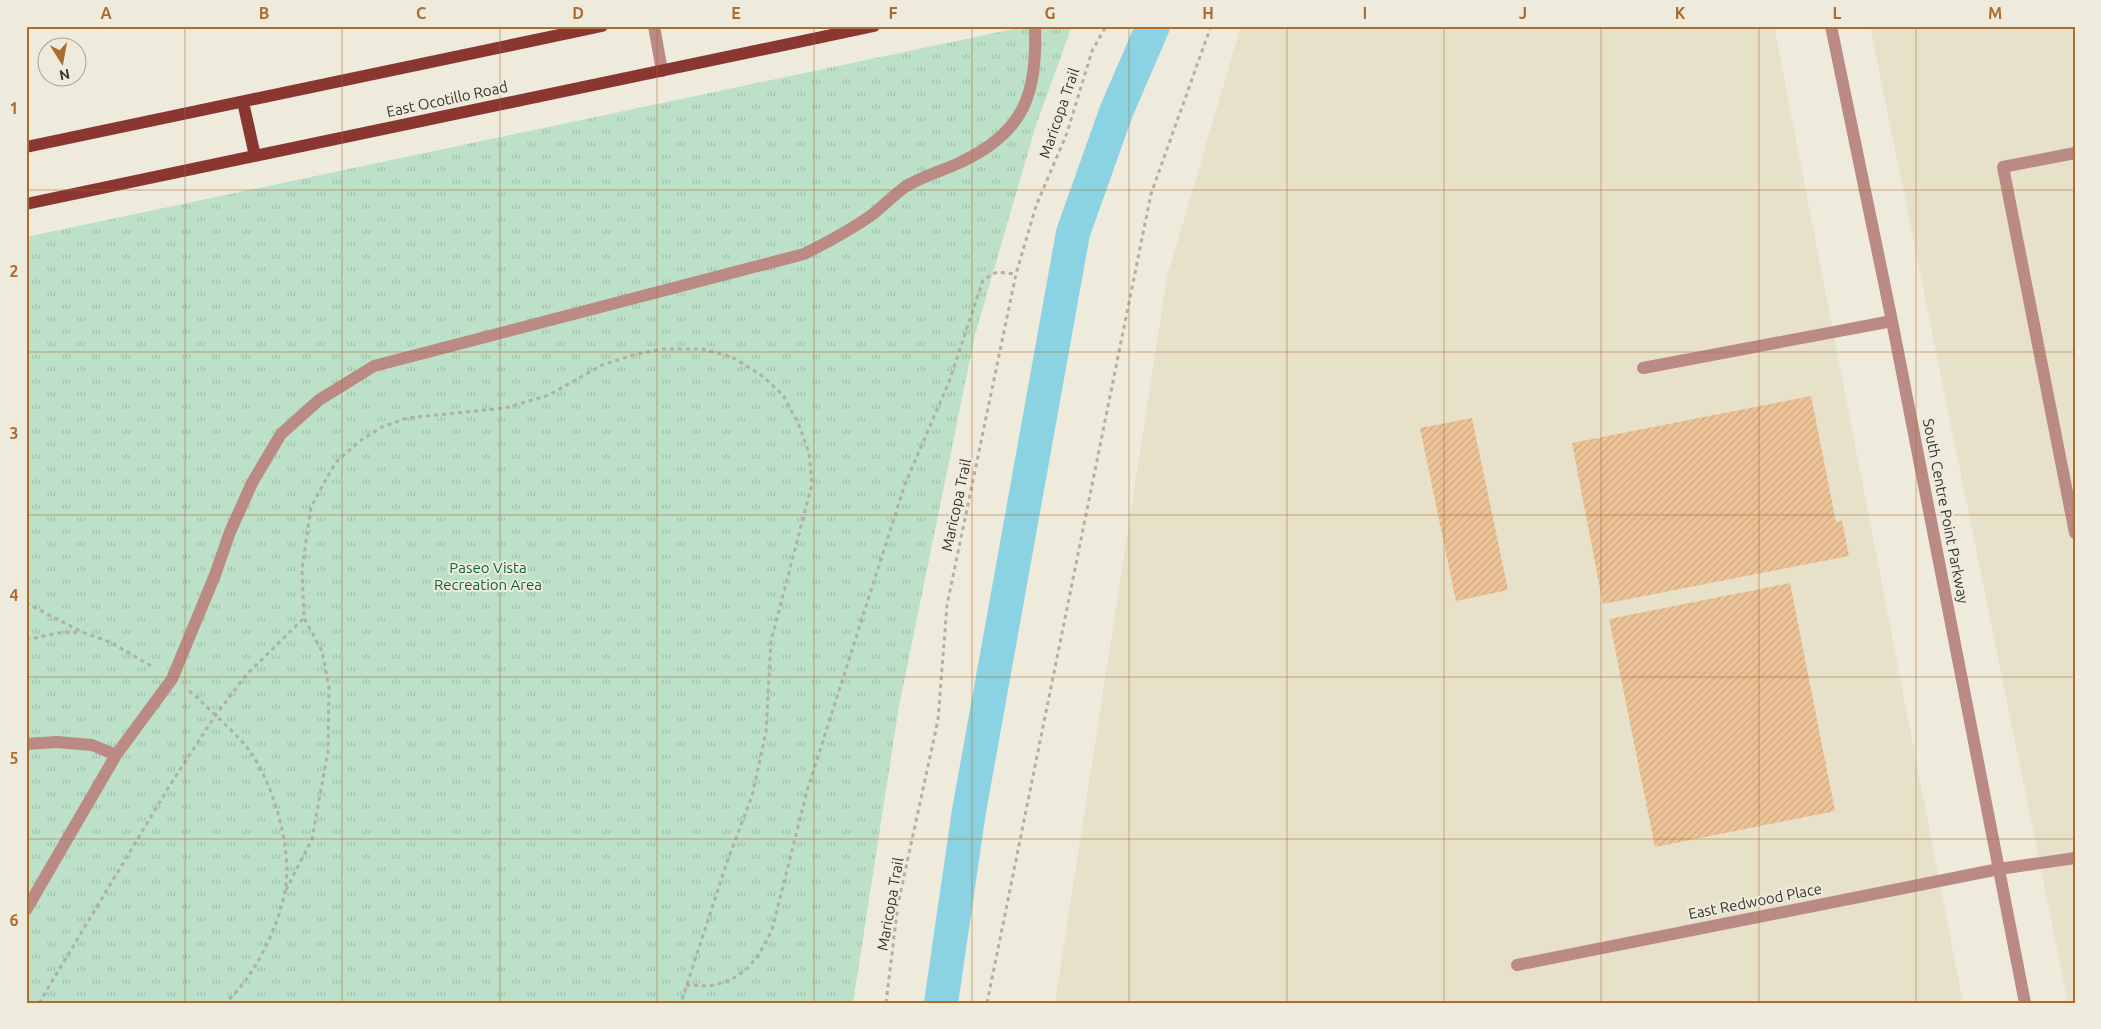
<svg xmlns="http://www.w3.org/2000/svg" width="2101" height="1029" font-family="Ubuntu,sans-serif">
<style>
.built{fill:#e7e1ca}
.park{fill:url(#park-tufts)}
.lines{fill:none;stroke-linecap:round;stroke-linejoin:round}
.canal{stroke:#8bd3e2;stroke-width:34}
.building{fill:url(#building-hatch)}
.path{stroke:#b2afa3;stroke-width:3;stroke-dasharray:4 4;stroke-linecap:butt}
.minor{stroke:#bb8a85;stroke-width:12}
.major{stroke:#8a3732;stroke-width:12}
.grid{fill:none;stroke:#aa6c31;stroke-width:1;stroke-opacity:0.55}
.labels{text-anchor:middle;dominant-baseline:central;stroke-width:4;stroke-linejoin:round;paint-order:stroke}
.street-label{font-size:15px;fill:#36342f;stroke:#efebdc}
.park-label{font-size:15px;fill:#0c663b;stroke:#efebdc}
.neatline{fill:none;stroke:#aa6c31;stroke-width:2}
.grid-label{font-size:16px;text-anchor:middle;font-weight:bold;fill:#aa6c31}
</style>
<defs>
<pattern id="park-tufts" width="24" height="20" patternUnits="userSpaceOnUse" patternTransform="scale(1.25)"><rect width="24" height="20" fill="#bce1c8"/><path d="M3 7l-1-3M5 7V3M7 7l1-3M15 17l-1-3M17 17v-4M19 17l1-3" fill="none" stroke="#a2c2ac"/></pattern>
<pattern id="building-hatch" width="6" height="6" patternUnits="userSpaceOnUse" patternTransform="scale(1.25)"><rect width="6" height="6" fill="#edc397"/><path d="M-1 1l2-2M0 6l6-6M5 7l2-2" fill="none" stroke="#cca882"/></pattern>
</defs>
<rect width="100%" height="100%" fill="#efebdc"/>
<path class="built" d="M1241,26h533l189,977h-908l112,-726z
M1870,26h205v977h-7z"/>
<path class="park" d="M1028,26h44l-37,102 -60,207 -76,371 -46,297h-827v-766z"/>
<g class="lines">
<path class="canal" d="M941,1003l28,-192 104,-578 43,-121 37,-86"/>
</g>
<path class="building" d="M1811,396l25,126 6,-1 7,35 -246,48 -31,-161z
M1472,418l36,172 -52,11 -36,-173z
M1790,583l45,228 -180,36 -46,-228z"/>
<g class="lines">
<path class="path" d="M26,603l56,29 28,10 43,25
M26,640l32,-7 24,-1
M189,691l9,7c17,18 39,35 53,55 23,33 42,98 34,138 -7,37 -31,87 -60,112
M286,890l26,-51 16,-88 1,-63 -7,-37 -18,-33 -2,-49 9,-62 24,-44 26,-23 21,-13 25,-9 98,-10 44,-13 53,-30 31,-10 29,-6h40l30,8 29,18 22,20 16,30 10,28 3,31 -41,157 -5,91 -14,64 -25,66 -46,141
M686,985l24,1 21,-6 16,-11 12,-15 13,-24 35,-139 98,-307 44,-102 34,-102 14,-8 19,2
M39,1003l131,-218 45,-69 31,-41 58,-57
M886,1003l12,-99 40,-184 9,-115 69,-331 20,-68 31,-73 25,-82 14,-25
M987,1003l164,-809 60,-168"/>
<path class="minor" d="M654,26l8,45
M1831,26l61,295 133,682
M2075,153l-72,14 72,366
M1643,368l249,-47
M26,744l31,-2 35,3 24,10
M26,910l90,-155 56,-76 43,-104 15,-43 22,-49 29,-49 38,-34 55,-34 430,-112c24,-12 47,-24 69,-40 11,-9 21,-19 32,-27 17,-11 38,-16 56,-25 64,-30 76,-68 74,-136
M1517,965l482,-96 76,-11"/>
<path class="major" d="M243,102l12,54
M26,147l576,-121
M26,204l848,-178"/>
</g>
<path class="grid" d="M185,26v977M342,26v977M500,26v977M657,26v977M814,26v977M972,26v977M1129,26v977M1287,26v977M1444,26v977M1601,26v977M1759,26v977M1916,26v977M26,190h2049M26,352h2049M26,515h2049M26,677h2049M26,839h2049"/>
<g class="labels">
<g class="street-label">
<text transform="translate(447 99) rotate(-12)">East Ocotillo Road</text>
<text transform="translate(1059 113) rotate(-71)">Maricopa Trail</text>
<text transform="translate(956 505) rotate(-78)">Maricopa Trail</text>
<text transform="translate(1946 511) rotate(79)">South Centre Point Parkway</text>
<text transform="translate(1755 901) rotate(-11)">East Redwood Place</text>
<text transform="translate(890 904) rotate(-80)">Maricopa Trail</text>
</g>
<g class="park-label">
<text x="488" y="567">Paseo Vista<tspan x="488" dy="17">Recreation Area</tspan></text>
</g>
</g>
<rect width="2101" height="1029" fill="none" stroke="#efebdc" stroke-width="55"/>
<g transform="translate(62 62) rotate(169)"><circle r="24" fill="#efebdc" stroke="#a5a297"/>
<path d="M0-4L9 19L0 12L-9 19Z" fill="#aa6c31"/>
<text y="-8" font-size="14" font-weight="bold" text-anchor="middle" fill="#36342f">N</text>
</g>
<rect x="28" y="28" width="2046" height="974" class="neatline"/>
<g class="grid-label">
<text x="106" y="19">A</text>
<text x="264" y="19">B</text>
<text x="421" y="19">C</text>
<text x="578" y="19">D</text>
<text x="736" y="19">E</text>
<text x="893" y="19">F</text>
<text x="1050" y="19">G</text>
<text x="1208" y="19">H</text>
<text x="1365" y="19">I</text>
<text x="1523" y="19">J</text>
<text x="1680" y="19">K</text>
<text x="1837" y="19">L</text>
<text x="1995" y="19">M</text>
<text x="14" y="114">1</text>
<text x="14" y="277">2</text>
<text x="14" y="439">3</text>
<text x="14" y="601">4</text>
<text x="14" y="764">5</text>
<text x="14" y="926">6</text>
</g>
</svg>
